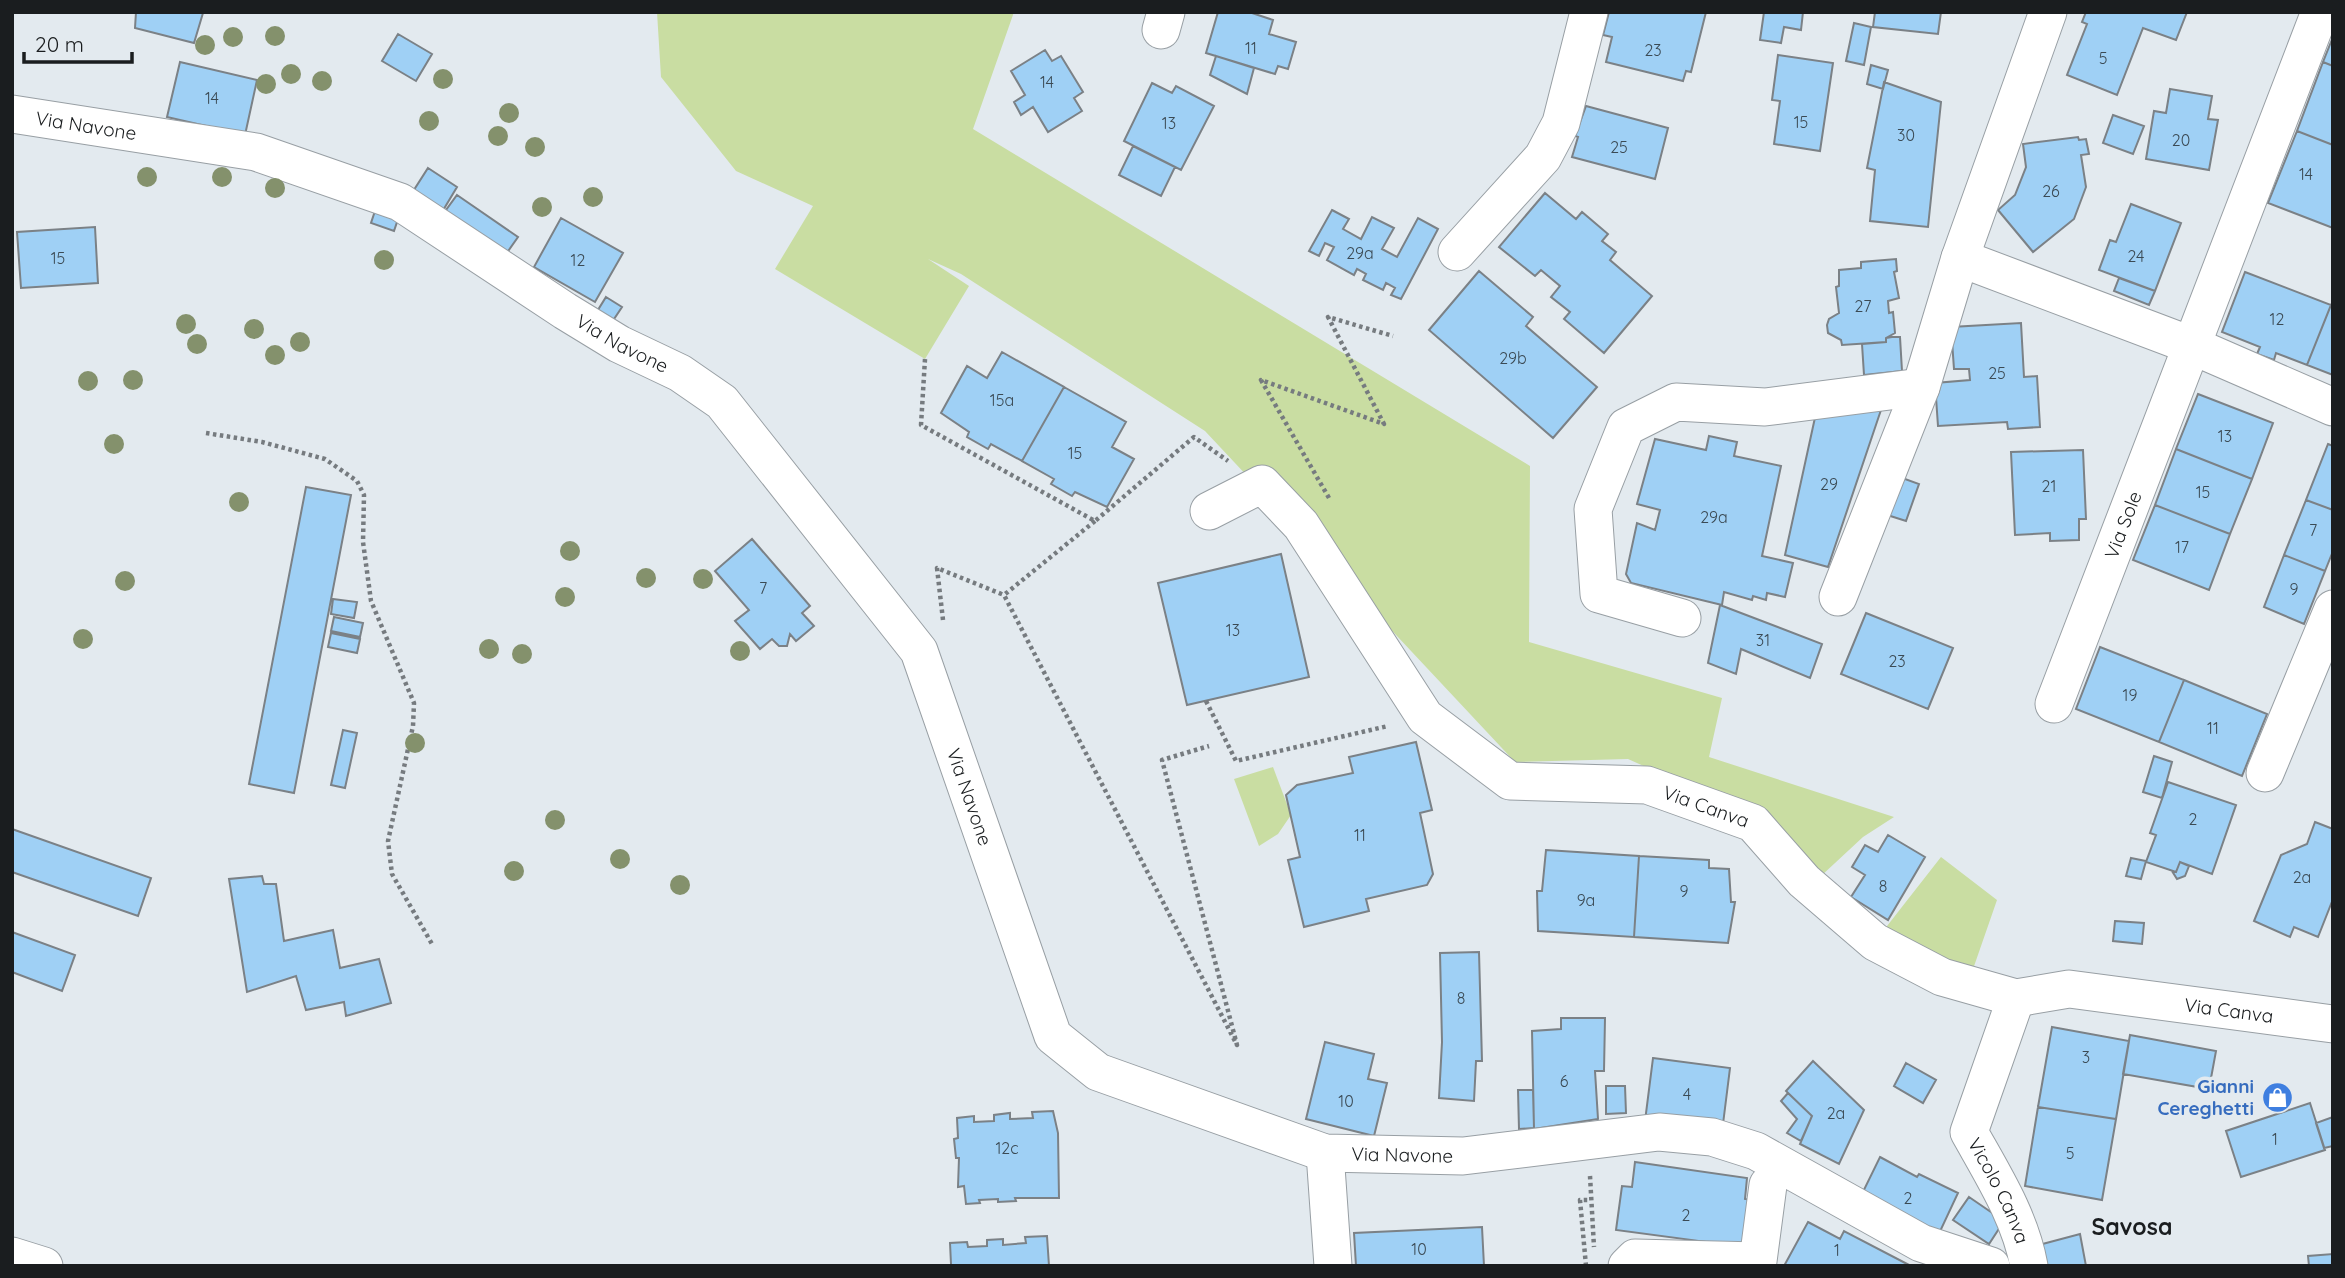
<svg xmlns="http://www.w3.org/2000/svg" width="2345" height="1278" font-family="Quicksand,sans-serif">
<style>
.green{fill:#c9dda2}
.building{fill:#9fd0f5;stroke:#7b8186;stroke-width:2}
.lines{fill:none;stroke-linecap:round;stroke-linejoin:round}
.minor-casing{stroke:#989fa4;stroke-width:39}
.path{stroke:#767b7f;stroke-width:4.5;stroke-dasharray:3.5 3.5;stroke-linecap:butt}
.minor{stroke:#fff;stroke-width:37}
.tree{fill:#84916c}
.labels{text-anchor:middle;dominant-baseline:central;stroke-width:7;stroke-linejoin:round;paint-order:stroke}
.number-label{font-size:16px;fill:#3b4a54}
.street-label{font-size:19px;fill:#1a1d1f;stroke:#e3eaef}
.shop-label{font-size:19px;font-weight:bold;fill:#366cbe;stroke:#e3eaef;text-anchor:end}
.quarter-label{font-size:23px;font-weight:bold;fill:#1a1d1f;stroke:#e3eaef}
</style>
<rect width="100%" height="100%" fill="#e3eaef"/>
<path class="green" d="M657,12h357l-41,117 557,337 -1,176 193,56 -13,59 185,60 -31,20 -42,39 -65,-60 -128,-57 -113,3 -310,-331 -244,-157 -33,-15 41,27 -44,73 -150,-90 38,-63 -77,-35 -75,-94z
M1273,767l18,48 -13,19 -19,12 -25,-67z
M1941,857l56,43 -25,72 -92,-37z"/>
<path class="building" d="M136,12h64l3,1 -9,30 -59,-15z
M1218,12h31l24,8 -4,14 27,8 -8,27 -10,-3 -3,8 -69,-21z
M1609,12h97l-15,60 -5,-1 -3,10 -77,-19 6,-25 -9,-2z
M1764,12h39l-2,18 -17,-3 -3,16 -21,-3z
M1875,12h66l-3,22 -65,-7z
M2086,12h101l-11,28 -33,-12 -26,67 -50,-20 20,-51 -5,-2z
M1854,23l17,4 -7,38 -18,-4z
M398,34l34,20 -16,27 -34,-20z
M2333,37v29l-10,-4z
M1045,50l7,11 9,-5 22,36 -9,6 8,13 -34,21 -15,-25 -12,8 -7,-13 11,-7 -14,-24z
M1778,55l55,8 -13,88 -46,-7 6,-43 -8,-1z
M1216,56l38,12 -7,26 -37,-19z
M180,62l77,18 -12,55 -78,-18z
M2323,62l10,4v79l-36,-14z
M1871,65l17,5 -5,19 -16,-5z
M1884,82l57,20 -13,125 -58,-6 5,-51 -8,-2z
M1152,83l20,10 4,-7 38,20 -33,64 -57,-29z
M2170,89l42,7 -4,23 10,1 -9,50 -63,-11 8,-48 12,2z
M1586,106l82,22 -13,51 -83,-22 6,-20 -3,-1z
M2113,115l31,11 -11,28 -30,-11z
M2297,131l36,14v83l-65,-25z
M2078,137l1,3 7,-1 3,15 -8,1 5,32 -12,32 -41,33 -35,-42 17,-15 11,-28 -3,-23z
M1133,146l42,21 -14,29 -42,-21z
M428,168l29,19 -15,25 -30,-19z
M1545,193l31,26 6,-7 26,22 -6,7 14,11 -6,8 42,36 -48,57 -40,-34 6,-7 -19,-15 9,-11 -19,-16 -6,6 -36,-29z
M457,195l61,42 -19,27 -61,-43z
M2131,204l50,19 -26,68 -56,-21 11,-30 6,2z
M376,208l23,8 -5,15 -23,-8z
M1332,210l17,9 -6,10 18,10 11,-22 22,11 -12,21 15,8 21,-39 20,11 -37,70 -10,-4 4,-7 -9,-5 -3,7 -20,-10 3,-6 -9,-5 -3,6 -27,-15 7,-13 -9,-4 -6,13 -10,-5z
M561,218l62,35 -28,49 -61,-35z
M95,227l3,56 -77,5 -4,-56z
M1896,259l1,12 -3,1 5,26 -11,3 1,12 4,-1 2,21 -9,5v4l-44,3 -1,-5 -13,-7 -1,-8 2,-6 10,-6 -3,-26 3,-1v-16l22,-2v-6z
M1479,271l54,46 -7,9 71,61 -44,51 -124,-108z
M2245,272l86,33 -24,60 -31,-12 -2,7 -17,-6 3,-7 -38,-15z
M2119,278l36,13 -6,14 -35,-14z
M606,297l16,10 -14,21 -15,-10z
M2331,305l2,1v69l-26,-10z
M2021,323l3,54 13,-1 3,51 -32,2 -1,-7 -69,4 -3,-43 35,-3 -1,-11h-15l-3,-42z
M1892,337h8l2,34 -38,4 -2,-31 24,-2v-4z
M1002,352l62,35 -42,74 -31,-17 -3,5 -21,-12 2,-5 -28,-19 26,-47 20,12z
M1064,387l62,35 -14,25 22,12 -27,48 -32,-15 -3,4 -21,-12 3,-5 -32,-18z
M2198,394l75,29 -21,56 -76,-30z
M1882,407l-54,160 -43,-12 31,-142z
M1709,436l28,6 -3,14 47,10 -19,90 31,7 -8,34 -18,-4 -1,7 -13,-4 -1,4 -28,-8 -2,13 -91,-22 -5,-9 11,-51 18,7 5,-20 -23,-6 18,-65 51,11z
M2328,444l5,2v64l-27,-10z
M2176,449l76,30 -22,55 -75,-29z
M2083,450l3,69h-7v21l-29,1v-8l-35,2 -4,-83z
M1894,475l25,9 -13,37 -25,-8z
M306,487l45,8 -57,298 -45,-9z
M2306,500l27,10v41l-8,20 -41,-16z
M2155,505l75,29 -21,56 -76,-30z
M752,539l58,67 -8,7 12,13 -18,15 -6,-7 -3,12h-8l-7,-7 -12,10 -25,-28 14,-11 -34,-39z
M1281,554l28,123 -122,28 -29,-122z
M2284,555l41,16 -21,53 -40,-17z
M333,599l24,3 -3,16 -23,-4z
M1720,605l102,39 -12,34 -69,-29 -5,25 -28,-11z
M1866,613l87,35 -25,61 -87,-35z
M334,617l29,6 -3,14 -29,-6z
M331,633l29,6 -3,14 -29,-6z
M2100,647l84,33 -25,62 -83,-33z
M2184,680l83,34 -25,62 -83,-34z
M343,730l14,3 -12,55 -14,-3z
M1416,742l16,68 -12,3 13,61 -6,11 -61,14 3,12 -65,16 -16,-67 12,-3 -14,-62 11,-10 56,-12 -4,-16z
M2154,756l18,6 -10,36 -19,-6z
M2168,782l68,23 -24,69 -32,-12 -4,10 -30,-10 10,-27 -6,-2z
M2315,822l18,7v70l-15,38 -24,-10 -4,10 -36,-16 27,-66 26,-11z
M12,829l139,49 -13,38 -126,-44z
M1888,835l37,22 -37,63 -37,-23 14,-22 -13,-8 13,-22 13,7z
M1546,850l93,6 -5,81 -96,-6 -1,-40h5z
M1639,856l70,4v8l20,1 2,33h4l-7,41 -94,-6z
M2131,858l15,3 -5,18 -15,-3z
M2180,862l9,4 -4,10 -8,3 -5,-8 4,1z
M262,876l2,8h12l8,57 49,-11 7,38 39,-9 12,44 -45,13 -2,-14 -38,8 -10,-34 -49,16 -18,-113z
M2115,921l29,2 -2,21 -29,-3z
M12,932l63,23 -13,36 -50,-19z
M1479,952l3,109h-6l-2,40 -35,-3 3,-56 -2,-89z
M1561,1018h44l-1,53h-9l3,48 -64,10 -2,-98 29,-2z
M2052,1027l77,14 -13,78 -78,-12z
M2130,1035l86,16 -7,38 -86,-15z
M1325,1042l49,12 -6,25 19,4 -13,53 -68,-17z
M1653,1058l77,10 -7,56 -78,-3z
M1813,1061l51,49 -25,54 -39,-20 12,-28 -26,-25z
M1906,1063l30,17 -13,23 -29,-17z
M1606,1086h19l1,27 -20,1z
M1518,1090h15l1,38 -15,1z
M1788,1093l24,23 -11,25 -14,-8 10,-14 -16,-18z
M2310,1103l15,47 -84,27 -15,-46z
M2038,1107l78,12 -14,81 -77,-14z
M1053,1111l5,22 1,65h-44l1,3 -18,1v-3l-19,1 1,3 -14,1 -2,-18 -6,1 1,-29h-3l-2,-19 4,-1 -1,-20 17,-2v6l20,-1v-6l16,-2v6l23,-1 -1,-6z
M2333,1117v29l-9,2 -8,-25z
M1880,1157l37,20 2,-3 39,19 -22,47 -78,-38z
M1635,1162l112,16 -2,21 12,2 -6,47 -135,-18 6,-44 10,1z
M1969,1197l35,24 -15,23 -36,-24z
M1808,1222l32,17 4,-8 67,35h-127z
M1482,1227l2,39h-128l-2,-33z
M2080,1234l6,32h-45l-6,-20z
M1047,1236l2,30h-101l3,-2 -1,-21 17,-1 1,5 19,-1v-6l16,-1v6l23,-2 -1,-6z
M2333,1254v12h-24l-1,-10z"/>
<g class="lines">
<defs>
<g id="minor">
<path d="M1161,30l5,-18"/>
<path id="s1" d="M12,114l244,38 144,50 165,109 54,33 61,29 42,29 197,249 134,385 45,36 227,81 138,3 196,-24 53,5 44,14 165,92 70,23"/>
<path d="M1457,252l86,-95 18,-34 28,-111"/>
<path d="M1960,258l233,88 140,61"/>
<path id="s2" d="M1209,511l53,-27 39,41 124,192 85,64 137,4 106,38 51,58 71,61 67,35 74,21 53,-9 264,35"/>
<path d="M1838,597l83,-210 39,-129 88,-246"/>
<path d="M1682,618l-83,-24 -6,-85 33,-82 50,-25 89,5 156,-20"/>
<path id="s3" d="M2054,704l266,-692"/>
<path d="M2265,773l68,-164"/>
<path id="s4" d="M2016,998l-47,134c24,43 51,85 60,134"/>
<path d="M1325,1153l8,113"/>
<path d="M12,1256l32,10"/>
<path d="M1627,1266l8,-8 123,3 10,-76"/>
</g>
</defs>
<use href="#minor" class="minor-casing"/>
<path class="path" d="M925,359l-4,66 174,96 99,-84 34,24
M206,433l56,9 63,17 32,22 7,14 -1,47 8,59 43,102 -1,23 -25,115 4,33 40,70
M1329,498l-68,-118 123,44 -56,-107 65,19
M1095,521l-91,74 233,450 -75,-285 47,-14
M943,620l-6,-52 67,27
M1206,701l30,60 152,-35
M1590,1176l4,71
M1586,1266l-6,-66h9"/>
<use href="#minor" class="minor"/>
</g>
<g class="tree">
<circle cx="275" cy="36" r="10"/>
<circle cx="233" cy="37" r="10"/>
<circle cx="205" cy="45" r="10"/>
<circle cx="291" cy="74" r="10"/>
<circle cx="443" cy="79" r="10"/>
<circle cx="322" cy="81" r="10"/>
<circle cx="266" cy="84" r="10"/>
<circle cx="509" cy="113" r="10"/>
<circle cx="429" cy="121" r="10"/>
<circle cx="498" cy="136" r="10"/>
<circle cx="535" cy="147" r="10"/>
<circle cx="147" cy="177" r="10"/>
<circle cx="222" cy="177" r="10"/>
<circle cx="275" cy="188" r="10"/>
<circle cx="593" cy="197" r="10"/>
<circle cx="542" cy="207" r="10"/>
<circle cx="384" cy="260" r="10"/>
<circle cx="186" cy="324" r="10"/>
<circle cx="254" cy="329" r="10"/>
<circle cx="300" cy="342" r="10"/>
<circle cx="197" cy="344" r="10"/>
<circle cx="275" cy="355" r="10"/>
<circle cx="133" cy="380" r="10"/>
<circle cx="88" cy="381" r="10"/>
<circle cx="114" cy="444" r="10"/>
<circle cx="239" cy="502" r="10"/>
<circle cx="570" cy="551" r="10"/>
<circle cx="646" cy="578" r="10"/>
<circle cx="703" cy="579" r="10"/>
<circle cx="125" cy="581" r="10"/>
<circle cx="565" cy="597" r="10"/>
<circle cx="83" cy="639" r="10"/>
<circle cx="489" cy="649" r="10"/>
<circle cx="740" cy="651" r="10"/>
<circle cx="522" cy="654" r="10"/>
<circle cx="415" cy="743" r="10"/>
<circle cx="555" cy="820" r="10"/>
<circle cx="620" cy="859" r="10"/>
<circle cx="514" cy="871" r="10"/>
<circle cx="680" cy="885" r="10"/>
</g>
<defs>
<symbol id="shop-disc" viewBox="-11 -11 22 22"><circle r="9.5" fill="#3f7fe0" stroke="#e3eaef"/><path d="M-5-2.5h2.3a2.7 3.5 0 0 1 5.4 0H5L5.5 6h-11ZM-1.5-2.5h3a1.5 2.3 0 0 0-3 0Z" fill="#fff"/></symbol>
</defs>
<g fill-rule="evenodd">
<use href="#shop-disc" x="2260" y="1080" width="35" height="35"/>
</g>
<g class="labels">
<g class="number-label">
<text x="1251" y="48">11</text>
<text x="1653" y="50">23</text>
<text x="2103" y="58">5</text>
<text x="1047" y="82">14</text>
<text x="212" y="98">14</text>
<text x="1801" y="122">15</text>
<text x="1169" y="123">13</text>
<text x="1906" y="135">30</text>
<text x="2181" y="140">20</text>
<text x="1619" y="147">25</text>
<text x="2306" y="174">14</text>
<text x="2051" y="191">26</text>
<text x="1360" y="253">29a</text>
<text x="2136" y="256">24</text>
<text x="58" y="258">15</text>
<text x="578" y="260">12</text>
<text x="1863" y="306">27</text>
<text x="2277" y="319">12</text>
<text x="1513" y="358">29b</text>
<text x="1997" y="373">25</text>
<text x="1002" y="400">15a</text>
<text x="2225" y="436">13</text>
<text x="1075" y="453">15</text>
<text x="1829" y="484">29</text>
<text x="2049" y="486">21</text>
<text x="2203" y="492">15</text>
<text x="1714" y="517">29a</text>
<text x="2313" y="530">7</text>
<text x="2182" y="547">17</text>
<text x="763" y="588">7</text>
<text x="2294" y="589">9</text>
<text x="1233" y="630">13</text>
<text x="1763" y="640">31</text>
<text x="1897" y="661">23</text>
<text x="2130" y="695">19</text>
<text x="2213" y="728">11</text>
<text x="2193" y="819">2</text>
<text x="1360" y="835">11</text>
<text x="2302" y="877">2a</text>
<text x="1883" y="886">8</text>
<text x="1684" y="891">9</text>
<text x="1586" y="900">9a</text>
<text x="1461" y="998">8</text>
<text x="2086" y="1057">3</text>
<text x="1564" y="1081">6</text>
<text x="1687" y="1094">4</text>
<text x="1346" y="1101">10</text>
<text x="1836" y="1113">2a</text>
<text x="2275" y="1139">1</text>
<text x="1007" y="1148">12c</text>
<text x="2070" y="1153">5</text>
<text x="1908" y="1198">2</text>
<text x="1686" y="1215">2</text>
<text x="1419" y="1249">10</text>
<text x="1837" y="1250">1</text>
</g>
<g class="street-label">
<text stroke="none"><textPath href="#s1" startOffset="75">Via Navone</textPath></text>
<text stroke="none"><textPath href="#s1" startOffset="663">Via Navone</textPath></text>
<text stroke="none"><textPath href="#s3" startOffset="192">Via Sole</textPath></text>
<text stroke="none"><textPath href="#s1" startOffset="1251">Via Navone</textPath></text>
<text stroke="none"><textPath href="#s2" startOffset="651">Via Canva</textPath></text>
<text stroke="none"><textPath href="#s2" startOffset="1239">Via Canva</textPath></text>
<text stroke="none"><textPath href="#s1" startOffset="1880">Via Navone</textPath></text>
<text stroke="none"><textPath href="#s4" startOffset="208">Vicolo Canva</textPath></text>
</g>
<g class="shop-label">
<text x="2254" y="1086">Gianni<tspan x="2254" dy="22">Cereghetti</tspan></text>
</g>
<g class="quarter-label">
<text x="2132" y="1226">Savosa</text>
</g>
</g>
<rect width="2345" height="1278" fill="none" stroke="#1a1d1f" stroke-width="28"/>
<path d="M24 52v10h108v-10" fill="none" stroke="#1a1d1f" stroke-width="3.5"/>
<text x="35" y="52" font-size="21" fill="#1a1d1f" stroke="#e3eaef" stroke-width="5" paint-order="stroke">20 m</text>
</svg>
